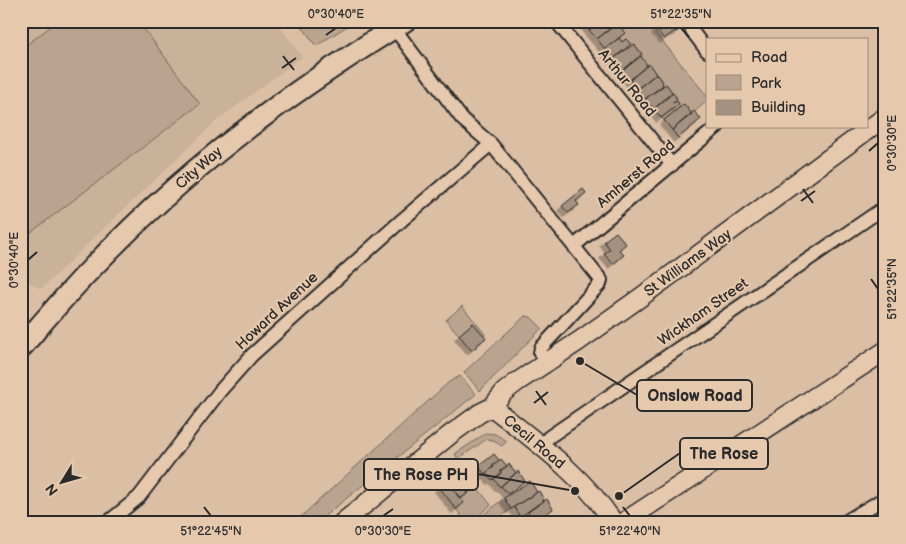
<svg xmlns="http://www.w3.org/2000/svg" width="906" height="544" font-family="'Balsamiq Sans',sans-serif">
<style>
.built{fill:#cab19a}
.green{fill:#baa48f;stroke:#72685d}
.building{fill:#a49180;stroke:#2b2b2b;filter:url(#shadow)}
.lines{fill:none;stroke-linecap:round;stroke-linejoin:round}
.street-casing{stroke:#2b2b2b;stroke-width:16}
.secondary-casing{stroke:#2b2b2b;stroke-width:21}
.primary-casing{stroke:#2b2b2b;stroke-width:24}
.street{stroke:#e6c9ad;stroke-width:12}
.secondary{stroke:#e6c9ad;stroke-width:18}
.primary{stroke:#e6c9ad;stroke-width:20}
.ticks{fill:none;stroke:#2b2b2b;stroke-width:2}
.labels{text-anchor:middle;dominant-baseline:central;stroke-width:4;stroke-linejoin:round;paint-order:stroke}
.street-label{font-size:15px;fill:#2b2b2b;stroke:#e6c9ad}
.leader{fill:none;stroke:#2b2b2b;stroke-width:2}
.callout-dot{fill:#2b2b2b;stroke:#e6c9ad;stroke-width:2}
.callout{fill:#e6c9ad;stroke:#2b2b2b;stroke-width:2}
.callout-label{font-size:16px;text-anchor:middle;font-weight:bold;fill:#2b2b2b}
.neatline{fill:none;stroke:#2b2b2b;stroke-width:2}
.ticks-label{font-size:12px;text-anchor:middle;fill:#2b2b2b}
</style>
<defs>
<filter id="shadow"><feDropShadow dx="-4.5" dy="4.5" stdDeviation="0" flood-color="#0004"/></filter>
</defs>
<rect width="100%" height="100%" fill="#dbbfa5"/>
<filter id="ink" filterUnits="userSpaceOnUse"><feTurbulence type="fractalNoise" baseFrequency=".02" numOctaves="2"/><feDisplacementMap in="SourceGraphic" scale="10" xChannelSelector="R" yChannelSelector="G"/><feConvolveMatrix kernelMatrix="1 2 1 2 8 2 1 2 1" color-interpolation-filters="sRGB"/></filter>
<g filter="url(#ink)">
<path class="built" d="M21,21h255l26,36 -87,65 -174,167 -20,-11z"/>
<path class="green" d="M58,21h80l62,83 -179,136v-191z
M298,21h57l-39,25z
M606,21h40l61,75v5l-15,13 -9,-10 -19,16 -3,-2 18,-14 -2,-3 -4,2v-1l4,-4 -4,-5 -5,4 -1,-1 5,-4 -6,-8 -5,4 -1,-1 3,-5 -14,-17h-2l-6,-9 1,-2 -8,-10 -6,5 -1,-2 3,-3 -4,-5 -4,3 -3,-4 6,-5 -7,-10 -4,3 -2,-3 -3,2z
M462,306l23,28 -1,1 -11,-12 -14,12 -13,-15z
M525,316l6,1 11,11 -62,63 -16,-19z
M460,376l16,18 -160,129h-22l155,-141z
M486,433l9,1 12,7 -5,5 -10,-6 -5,-1 -29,20 -3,-5z
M476,486l15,19 -21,18h-3l-15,-19z
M504,498l7,11 -18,14h-19z"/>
<path class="building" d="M583,21h17l-11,9z
M600,21h6l3,4 3,-2 2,3 -17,13 -8,-9z
M667,21h12l4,5 -7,6z
M667,21l8,10 -11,8 -8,-10z
M617,23l8,10 -20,16 -8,-10z
M619,38l3,4 4,-3 5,5 -18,15 -8,-10z
M634,44l8,10 -20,17 -9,-12z
M641,56l6,9 -17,15 -8,-9z
M649,64l7,10 -19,15 -7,-9z
M656,74l7,8 -1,1 1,2 -18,14 -8,-10z
M666,84l6,8 -18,17 -9,-10z
M673,93l4,6 -4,3v1l4,-2 2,3 -18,14 -7,-9z
M684,104l8,10 -20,16 -8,-10z
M694,111l7,8 -23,19 -6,-8z
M583,189l3,4 -10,8 3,4 -11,8 -6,-7z
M616,232l10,12 -7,6 5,5 -11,9 -9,-10 6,-5 -6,-8z
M473,323l13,15 -9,7 -1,2 -5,3 -12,-15z
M494,454l5,6 -7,5 2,2 -10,7 -5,-8z
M501,459l6,7 -7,5 1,2 -9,7 -6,-7z
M509,464l7,9 -16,14 -6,-8 7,-6 -1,-2z
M463,469l13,17 -8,7 -14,-18z
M518,471l7,10 -17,13 -7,-8z
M454,475l14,18 -8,6 -13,-18z
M447,481l17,22 -8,6 -17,-22z
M530,481l7,11 -26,17 -7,-11z
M539,491l5,9 -24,17 -6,-10z
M547,499l6,10 -19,13 -6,-10z"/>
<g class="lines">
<defs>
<path id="street" d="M556,21l116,144
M394,28l68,91 29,25 110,136 -1,4 -59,64 -1,5 6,10
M692,31l15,20
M574,246l144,-120
M541,446l8,-9 336,-230
M107,523l32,-26 81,-106 32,-36 150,-135 89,-76
M843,523l42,-25"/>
<path id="secondary" d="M492,407c44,35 91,68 122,116
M342,523l109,-89 29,-21 12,-6 12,-15 13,-10 62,-41 62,-44 244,-180
M622,523l263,-172"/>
<path id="primary" d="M21,348c71,-86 153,-166 243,-232 45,-34 93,-65 141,-95"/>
</defs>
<use href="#street" class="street-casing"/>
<use href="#secondary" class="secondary-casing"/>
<use href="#primary" class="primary-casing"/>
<use href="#street" class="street"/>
<use href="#secondary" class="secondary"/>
<use href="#primary" class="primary"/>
</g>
</g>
<path class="ticks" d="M681,28l8,9M326,35l10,-7M283,56l11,14M282,68l14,-10M869,151l9,-8M803,189l10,14M801,201l14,-10M28,260l9,-8M871,279l7,10M536,391l10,14M534,403l14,-11M204,507l7,9M623,507l7,9M383,516l10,-7"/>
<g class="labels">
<g class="street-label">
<text transform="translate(627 83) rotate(51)">Arthur Road</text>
<text transform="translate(199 168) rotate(-41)">City Way</text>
<text transform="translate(636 174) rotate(-40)">Amherst Road</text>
<text transform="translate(688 263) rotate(-36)">St Williams Way</text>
<text transform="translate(277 311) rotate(-43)">Howard Avenue</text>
<text transform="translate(703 312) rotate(-35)">Wickham Street</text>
<text transform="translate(534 442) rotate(40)">Cecil Road</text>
</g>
</g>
<path class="leader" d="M580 361L637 395M619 496L680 453M575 491L478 474"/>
<g class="callout-dot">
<circle cx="580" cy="361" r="5"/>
<circle cx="619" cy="496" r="5"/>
<circle cx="575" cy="491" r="5"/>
</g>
<g class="callout">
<rect x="637" y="380" width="115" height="31" rx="5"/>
<rect x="680" y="438" width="88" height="31" rx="5"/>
<rect x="364" y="459" width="114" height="31" rx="5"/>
</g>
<g class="callout-label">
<text x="695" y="401">Onslow Road</text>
<text x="724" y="459">The Rose</text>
<text x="421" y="480">The Rose PH</text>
</g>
<rect width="906" height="544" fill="none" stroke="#e6c9ad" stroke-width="55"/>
<rect x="706" y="38" width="162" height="90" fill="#e6c9ad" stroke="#9b8a79"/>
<rect x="716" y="54" width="25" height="8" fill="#e6c9ad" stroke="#9b8a79"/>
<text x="751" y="62" font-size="15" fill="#2b2b2b">Road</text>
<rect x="716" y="75" width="25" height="15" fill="#baa48f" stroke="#9b8a79"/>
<text x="751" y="88" font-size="15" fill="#2b2b2b">Park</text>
<rect x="716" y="100" width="25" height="15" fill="#a49180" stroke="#9b8a79"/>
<text x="751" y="112" font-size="15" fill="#2b2b2b">Building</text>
<g transform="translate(62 482) rotate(233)" stroke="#e6c9ad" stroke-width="4" paint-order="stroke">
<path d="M0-4L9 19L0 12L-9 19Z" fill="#2b2b2b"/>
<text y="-8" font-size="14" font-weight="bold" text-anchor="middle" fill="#2b2b2b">N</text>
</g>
<rect x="28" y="28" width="850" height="488" class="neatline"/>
<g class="ticks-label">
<text x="336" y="18">0°30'40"E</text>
<text x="681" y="18">51°22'35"N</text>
<text transform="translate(892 143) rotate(-90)" y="4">0°30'30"E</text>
<text transform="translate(14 260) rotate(-90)" y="4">0°30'40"E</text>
<text transform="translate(892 289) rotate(-90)" y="4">51°22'35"N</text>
<text x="211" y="535">51°22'45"N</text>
<text x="383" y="535">0°30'30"E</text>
<text x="630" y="535">51°22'40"N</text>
</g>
</svg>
